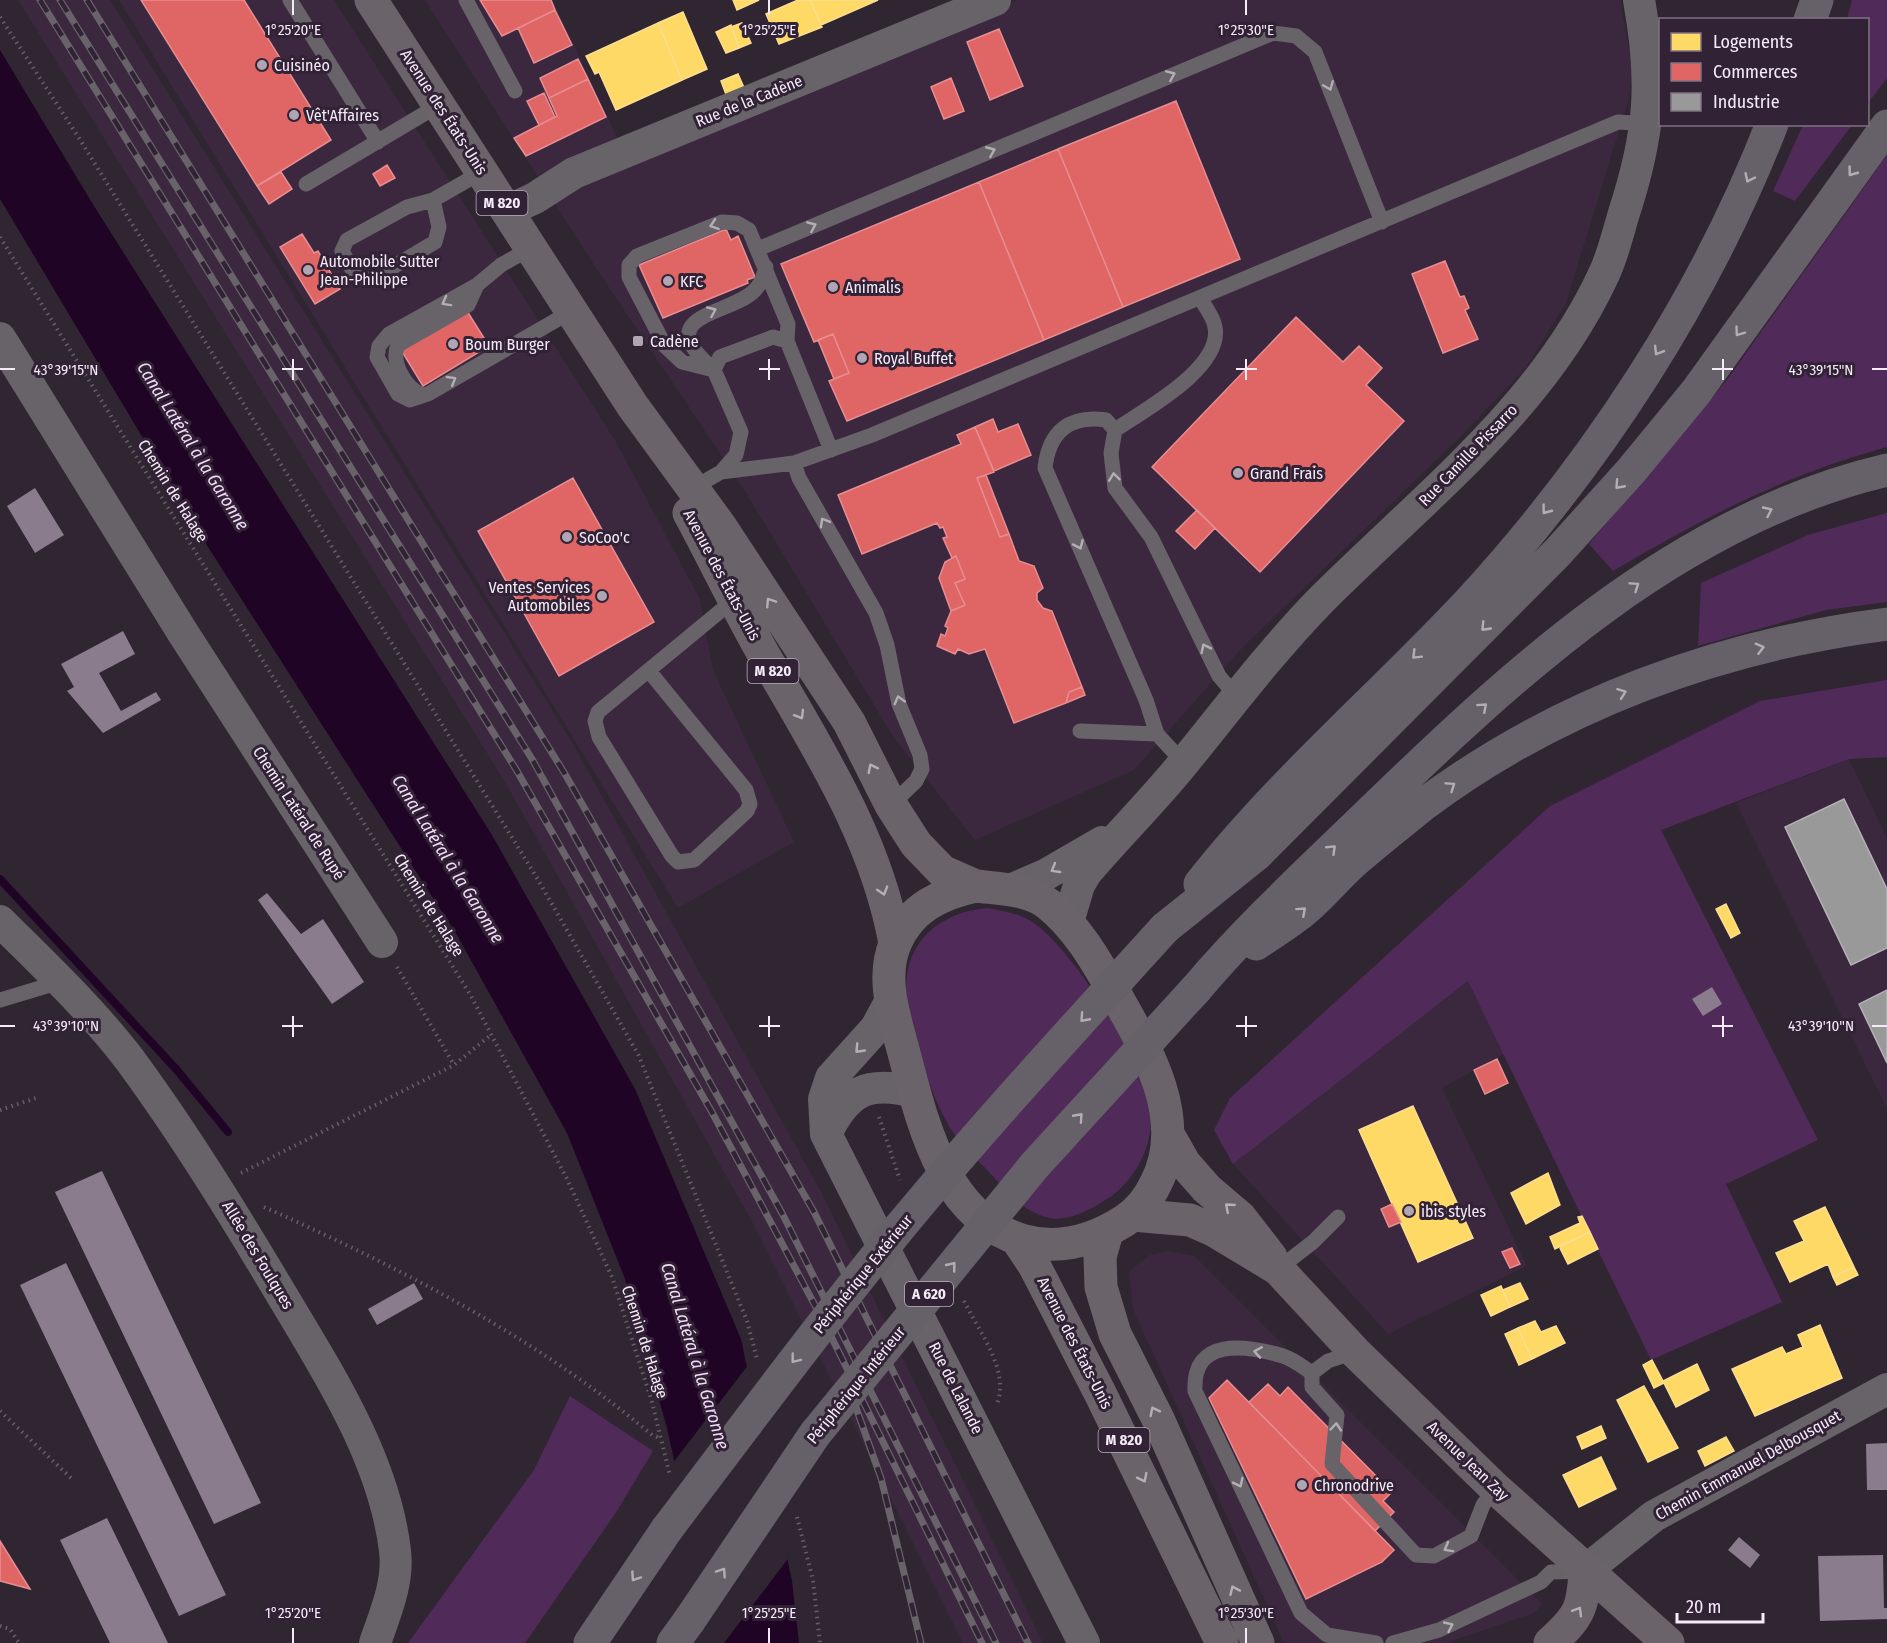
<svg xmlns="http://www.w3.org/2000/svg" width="1887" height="1643" font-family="'Fira Sans Condensed',sans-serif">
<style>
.built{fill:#3b283f}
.green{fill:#502b59}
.water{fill:#200426}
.pier{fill:#2f2632}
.homes{fill:#ffd966;stroke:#fcde92;stroke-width:1.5}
.shops{fill:#e06666;stroke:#e68e92;stroke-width:1.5}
.industry{fill:#999;stroke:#b5b2b6;stroke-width:1.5}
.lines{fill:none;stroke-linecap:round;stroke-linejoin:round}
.stream{stroke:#200426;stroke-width:8}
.building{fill:#8a7c8d}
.path{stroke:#655f66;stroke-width:4;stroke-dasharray:1.5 4.5;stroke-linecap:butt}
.lane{stroke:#676368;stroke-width:15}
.street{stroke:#676368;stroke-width:32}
.primary{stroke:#6a636a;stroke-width:33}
.highway{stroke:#666068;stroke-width:33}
.rail-casing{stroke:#686269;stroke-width:7}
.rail{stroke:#322236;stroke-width:4.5;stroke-dasharray:14;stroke-linecap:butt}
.highway-bridge{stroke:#666068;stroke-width:33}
.oneway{stroke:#b5aeb7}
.oneway2{stroke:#b5acb7}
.oneway3{stroke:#b6aeb8}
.ticks{fill:none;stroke:#f5ebf8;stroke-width:2}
.poi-dot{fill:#b0a6b3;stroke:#322236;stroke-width:2}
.labels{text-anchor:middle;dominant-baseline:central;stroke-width:6;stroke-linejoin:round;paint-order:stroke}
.shield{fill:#322236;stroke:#baafbe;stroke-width:1.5}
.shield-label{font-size:15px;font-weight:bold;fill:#f5ebf8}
.poi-label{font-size:16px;fill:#f5ebf8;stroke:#322236;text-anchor:start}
.street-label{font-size:16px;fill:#f5ebf8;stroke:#322236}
.water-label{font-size:18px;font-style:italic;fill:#f3d9f9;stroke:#322236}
.ticks-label{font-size:15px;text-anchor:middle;fill:#f5ebf8;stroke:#322236;stroke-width:6;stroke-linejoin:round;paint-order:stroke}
</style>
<rect width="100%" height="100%" fill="#2f2632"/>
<path class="built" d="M18,0h92l462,742 248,448 223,453h-80l-208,-416 -250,-445z
M119,0h215l282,442 84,157 13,71 81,172 -116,66z
M425,0h128l75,161 390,-161h602l12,67 -2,28 -64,208 -40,65 -71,74 -216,209 -105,119 -159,70 -81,-102 -149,-247 -149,-223z
M1849,759l38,79v270l-151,-305z
M1468,981l36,73 -62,34 85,178 -139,68 -155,-170z
M1168,1251l26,5 348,348 -8,9 -88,30h-162l-151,-334 -4,-38 21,-16z"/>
<path class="green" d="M1852,0h35v78l-19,25v-83l-21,-1z
M1803,125h49l-57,76 -22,-10z
M1887,155v292c-100,27 -186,72 -274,124l-24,-27 137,-163z
M1887,513v89l-61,8 -128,36 3,-63 107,-48z
M1887,680v77l-38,2 -188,71 157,310 -92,44 56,118 -131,58 -183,-379 -235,183 -19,-34 16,-32 320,-292 210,-105z
M987,908c16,3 33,5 47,15 38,26 114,143 117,189 2,32 -13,63 -38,83 -16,11 -42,27 -63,23 -27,-6 -43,-26 -60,-45 -11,-12 -25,-23 -34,-36 -19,-28 -30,-60 -38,-92 -4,-14 -10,-29 -11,-44 -7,-54 28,-88 80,-93z
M570,1396l83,55 -38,63 -90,129h-117l126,-173z"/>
<path class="water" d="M0,50l94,156 398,629 143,254 106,250 51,242 7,62h-85l-47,-215 -42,-149 -58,-146 -109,-196 -250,-390 -208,-348z"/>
<path class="pier" d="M749,1364l41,192 -66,87h-13l-39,-179z"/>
<path class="homes" d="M733,0h26l-22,10z
M798,0h12l12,27 -43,17 -13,-30z
M810,0h68l-57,25z
M683,12l24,57 -25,11 -24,-57z
M658,23l24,57 -66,30 -17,-38 -4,2 -9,-18z
M742,23l9,20 -12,5 -8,-21z
M731,25l8,23 -13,5 -10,-21z
M738,74l7,16 -18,7 -6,-16z
M1726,904l14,29 -9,5 -15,-29z
M1413,1106l60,132 -55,24 -59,-132z
M1548,1173l12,32 -34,19 -15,-31z
M1825,1207l29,60 -21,10 -5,-13 -38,18 -14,-29 28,-12 -10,-20z
M1582,1216l8,16 -35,17 -5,-12 30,-14 -2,-6z
M1590,1232l8,17 -30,15 -9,-18z
M1854,1267l4,8 -21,10 -4,-8z
M1520,1283l8,16 -18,8 -7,-17z
M1501,1286l9,21 -19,9 -10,-21z
M1535,1321l6,11 15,-6 9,17 -33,16 -14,-31z
M1820,1325l22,53 -87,38 -23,-47 50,-22 4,7 17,-7 -5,-12z
M1518,1328l14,31 -13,6 -14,-31z
M1652,1360l12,23 -10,5 -11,-23z
M1697,1364l12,26 -33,17 -13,-26z
M1644,1386l34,62 -30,14 -31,-62z
M1601,1426l5,12 -24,11 -5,-12z
M1726,1437l8,14 -29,15 -7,-15z
M1601,1457l15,32 -37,18 -16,-32z"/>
<path class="shops" d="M141,0h103l87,140 -74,46z
M480,0h71l4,10 -53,26z
M555,10l17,35 -38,18 -16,-35z
M999,29l24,57 -33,14 -23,-58z
M578,59l10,20 -39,19 -9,-20z
M951,78l13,33 -20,8 -13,-32z
M588,79l18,38 -80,39 -12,-18 43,-22 -8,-18z
M544,93l11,24 -16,8 -12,-24z
M1176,101l64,158 -117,48 -65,-158z
M1058,149l65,158 -79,33 -65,-158z
M387,165l8,13 -15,8 -7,-12z
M281,172l11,17 -23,15 -12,-18z
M979,182l65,158 -197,81 -18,-40 20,-8 -16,-39 -19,8 -33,-78z
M726,229l5,11 7,-4 17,41 -8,3 1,3 -85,35 -24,-53z
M302,234l12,19 4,-2 22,38 -25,15 -35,-57z
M1445,261l15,36 4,-1 5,12 -4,2 13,29 -35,14 -31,-79z
M467,311l22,35 -66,40 -22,-36z
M1296,317l47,45 16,-16 23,22 -16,17 38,36 -144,151 -108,-105z
M833,334l16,39 -15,6 -16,-39z
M993,419l5,13 20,-8 13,31 -37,16 -19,-44z
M975,427l19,45 -17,6 23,59 9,-3 10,27 15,5 9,22 -6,5v7l6,8 9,3 30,76 -13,5 -3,11 -52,20 -29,-74 -16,5 -11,-5 -3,5 -18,-8 4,-12 4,2 3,-8 -3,-2 6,-15 14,-6 -10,-22 10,-4 -9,-23 -4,2 -9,-20 4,-1 -4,-10 -3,1 -3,-5 -75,31 -24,-59 123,-51 -4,-9z
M986,475l23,59 -9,3 -23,-59z
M573,478l81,144 -95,54 -81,-145z
M1197,510l18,18 -20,21 -19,-18z
M956,556l9,23 -10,4 10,22 -14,6 -12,-33 6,-16z
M1082,687l3,8 -19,8 3,-11z
M1497,1059l11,24 -23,11 -11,-24z
M1392,1204l9,18 -12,5 -8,-18z
M1512,1248l8,16 -10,4 -8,-16z
M1227,1380l167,170 -12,12 -76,37 -97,-201z
M1268,1384l12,12 8,-9 104,105 -9,9 11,11 -19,19 -126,-129z
M0,1541l30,48 -30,-8z"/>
<path class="industry" d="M1844,799l43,90v59l-36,17 -66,-138z
M1887,990v73l-28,-59z"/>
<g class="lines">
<path class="stream" d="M0,879l176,190 52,63"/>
</g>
<path class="building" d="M35,488l29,47 -29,18 -28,-47z
M123,631l12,23 -36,19 22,38 35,-19 5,8 -58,33 -36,-42 7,-4 -13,-23z
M267,893l34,41 22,-15 41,63 -32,22 -74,-104z
M1712,987l10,17 -19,12 -11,-17z
M102,1171l159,332 -47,21 -159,-332z
M66,1263l160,332 -47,21 -159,-331z
M414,1283l9,16 -46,26 -9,-16z
M1887,1443v47h-20l-1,-46z
M107,1518l61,125h-58l-50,-103z
M1739,1537l21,18 -10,13 -22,-18z
M1883,1555l1,53h3v11l-67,2 -2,-65z"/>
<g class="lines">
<path class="path" d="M0,17l79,121 458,740 101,176 109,267 10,38
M0,237l471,759 96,183 45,98 40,125 18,74
M397,967l57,98
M0,1110l39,-13
M879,1117l21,63
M241,1173l213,-108 38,-31
M264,1207c137,61 273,131 388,228l8,3
M964,1301c15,31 46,69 33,103
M0,1411l72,68
M797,1517l16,63 7,63
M0,1626l10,3 9,14"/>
<path class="lane" d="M290,0l88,142
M466,0l49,91
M306,184l133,-79
M433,200l6,27 -4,15 -64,38 -15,-4 -14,-25 5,-11 60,-33 26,-7 49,-28
M531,248l-30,17 -24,20 -88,49 -10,12 -2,11 21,37 12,6 18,-6 144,-83
M758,249l515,-216 23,3 19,16 67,170
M712,368c-62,-54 16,-52 42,-77 7,-7 9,-14 12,-24
M714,370l-32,-8 -17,-16 -36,-69v-12l8,-9 85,-34 15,1 12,7 39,94 -1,17
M424,395c-18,-5 -34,-33 -26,-50l70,-40 9,-20
M1115,430c29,-20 108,-62 100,-103 -1,-9 -10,-21 -15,-29
M794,463l5,15 77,135 11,32 12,59 21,51 2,14 -6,12 -25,24
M721,472l15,-17 5,-23 -27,-62 6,-13 53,-20 14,4 44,109
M693,488l28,-16 73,-9 78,-28 746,-313 29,2
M649,671l97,119 4,14 -3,7 -53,49 -16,2 -6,-6 -73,-119 -4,-16 3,-9 137,-113
M1080,731l77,3 27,29
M1157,734l-11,-34 -101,-232c4,-37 25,-53 61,-48l9,10 -4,23 4,35 36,49 68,139 17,20
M0,1000l60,-18
M1278,1269l35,-27 25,-25
M1355,1352l-27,9 -16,12v14l25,28 -5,49 84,91 18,1 37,-20 12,-31 12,-17
M1312,1373c-9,-6 -19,-14 -29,-17 -37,-11 -91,-19 -88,35l106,222 26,22 49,8
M1393,1643l46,-13 102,-48 10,-10 32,-1"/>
<path class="street" d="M507,211l28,-13 39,-25 421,-173
M0,338l183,295 199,309
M1010,890l35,-15 57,-33
M0,921c44,44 92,89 130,139 58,79 109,163 159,247 44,73 96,157 106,244 4,31 -10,63 -20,92
M1068,922l11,-37 7,-12c32,-38 69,-74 100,-113 44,-54 87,-111 136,-161 101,-101 221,-192 282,-325 9,-19 14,-41 20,-61 26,-80 30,-131 15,-213
M891,1000l-15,28 -45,50 -7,21 2,35 258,509
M826,1134c21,-43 41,-54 88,-42
M1585,1571l69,-55 233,-127"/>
<path class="primary" d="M371,0l261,405 89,122 128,195 42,83 25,39 26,27 34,15
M689,513c27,50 51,101 79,149 52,90 108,177 127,281
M976,886c25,3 52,3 72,18 29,23 48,57 66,88 32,56 75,127 42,191 -7,15 -18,29 -32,38 -70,45 -141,23 -180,-50 -19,-36 -29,-76 -39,-114 -9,-36 -25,-76 -10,-113 15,-36 45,-50 81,-58z
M1169,1136l16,28 22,25 33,28 31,40
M1133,1215l57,5 25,11 63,38 77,83 140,136 173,155
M1107,1232l-7,25 1,30 14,47 43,85 100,224
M1018,1241l16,24 66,128 122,250
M1550,1643c29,-26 33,-34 35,-72"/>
<path class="highway" d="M1810,20l7,-20
M1200,884c80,-102 180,-187 269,-282 127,-138 235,-303 303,-478
M1165,928l91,-73 302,-303 73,-81 65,-79 191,-266
M1256,944c14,-9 28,-18 41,-28 22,-16 39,-39 59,-56 22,-19 45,-37 67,-55 135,-101 298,-160 464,-181
M1196,989c51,-60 109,-114 165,-168 150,-146 316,-302 526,-351
M590,1643l77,-114
M673,1643l16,-22"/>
<defs>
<path id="rail" d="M40,0l477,771 196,343 113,212 156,317
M60,0l472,759 251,456 213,428
M87,0l478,774 249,438 214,431
M849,1388l32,90 40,165"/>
</defs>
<use href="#rail" class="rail-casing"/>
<use href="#rail" class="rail"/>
<path class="highway-bridge" d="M667,1529c77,-102 153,-204 233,-302 85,-103 176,-201 265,-299
M689,1621l126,-187 220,-269 161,-176"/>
</g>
<defs><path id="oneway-chevron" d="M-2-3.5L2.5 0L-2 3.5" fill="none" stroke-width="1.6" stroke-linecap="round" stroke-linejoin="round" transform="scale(1.5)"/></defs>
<g class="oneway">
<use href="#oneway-chevron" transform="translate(1171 75) rotate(-23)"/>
<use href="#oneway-chevron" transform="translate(1329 86) rotate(68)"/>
<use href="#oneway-chevron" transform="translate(991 151) rotate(-23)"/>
<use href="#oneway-chevron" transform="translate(714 225) rotate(161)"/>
<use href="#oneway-chevron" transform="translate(812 226) rotate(-23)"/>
<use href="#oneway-chevron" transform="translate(446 302) rotate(151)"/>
<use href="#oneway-chevron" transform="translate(712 311) rotate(-24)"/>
<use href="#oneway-chevron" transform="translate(452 380) rotate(-30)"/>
<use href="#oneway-chevron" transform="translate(1114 477) rotate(-97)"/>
<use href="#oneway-chevron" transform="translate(824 522) rotate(-120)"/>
<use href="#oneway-chevron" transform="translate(1079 545) rotate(66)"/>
<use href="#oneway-chevron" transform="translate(1205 648) rotate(-116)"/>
<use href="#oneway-chevron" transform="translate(899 700) rotate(-105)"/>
<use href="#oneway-chevron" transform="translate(1055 869) rotate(150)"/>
<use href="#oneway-chevron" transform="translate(859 1049) rotate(134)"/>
<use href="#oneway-chevron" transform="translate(1258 1352) rotate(-171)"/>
<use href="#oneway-chevron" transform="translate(1336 1427) rotate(-85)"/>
<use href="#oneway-chevron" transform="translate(1239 1483) rotate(64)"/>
<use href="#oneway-chevron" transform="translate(1448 1548) rotate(151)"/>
<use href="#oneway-chevron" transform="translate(1449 1626) rotate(-25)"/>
</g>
<g class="oneway2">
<use href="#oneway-chevron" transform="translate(1852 172) rotate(127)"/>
<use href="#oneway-chevron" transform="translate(1749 178) rotate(115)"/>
<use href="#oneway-chevron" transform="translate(1739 332) rotate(126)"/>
<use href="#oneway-chevron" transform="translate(1658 351) rotate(122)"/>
<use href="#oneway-chevron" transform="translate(1619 485) rotate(132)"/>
<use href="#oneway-chevron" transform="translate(1546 510) rotate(127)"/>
<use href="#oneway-chevron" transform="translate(1768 511) rotate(-25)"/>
<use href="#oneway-chevron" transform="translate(1635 586) rotate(-34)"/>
<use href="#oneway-chevron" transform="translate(1485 627) rotate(134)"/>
<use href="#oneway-chevron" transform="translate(1760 648) rotate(-15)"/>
<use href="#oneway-chevron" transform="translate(1416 655) rotate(135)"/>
<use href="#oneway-chevron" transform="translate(1622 693) rotate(-20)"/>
<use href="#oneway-chevron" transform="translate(1483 707) rotate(-42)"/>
<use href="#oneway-chevron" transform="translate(1451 786) rotate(-34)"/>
<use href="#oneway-chevron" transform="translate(1332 849) rotate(-44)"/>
<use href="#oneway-chevron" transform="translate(1302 911) rotate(-42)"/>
<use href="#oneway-chevron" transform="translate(1084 1018) rotate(132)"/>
<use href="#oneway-chevron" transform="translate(1079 1117) rotate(-48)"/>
<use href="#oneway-chevron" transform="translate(952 1266) rotate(-51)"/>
<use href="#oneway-chevron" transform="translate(795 1359) rotate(128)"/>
<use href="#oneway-chevron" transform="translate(722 1572) rotate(-56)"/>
<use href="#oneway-chevron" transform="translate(635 1577) rotate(124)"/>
</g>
<g class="oneway3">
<use href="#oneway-chevron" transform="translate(770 602) rotate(-123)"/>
<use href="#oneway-chevron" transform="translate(800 715) rotate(59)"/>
<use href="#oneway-chevron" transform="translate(872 768) rotate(-117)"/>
<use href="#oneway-chevron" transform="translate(883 891) rotate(73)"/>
<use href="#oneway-chevron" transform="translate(1229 1207) rotate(-139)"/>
<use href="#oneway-chevron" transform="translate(1154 1411) rotate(-117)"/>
<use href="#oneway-chevron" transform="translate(1143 1478) rotate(63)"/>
<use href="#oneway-chevron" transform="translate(1234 1590) rotate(-114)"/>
<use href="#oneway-chevron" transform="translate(1578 1611) rotate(-59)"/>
</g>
<path class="ticks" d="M293,0v15M769,0v15M1246,0v15M293,359v21M769,359v21M1246,359v21M1723,359v21M0,369h15M282,369h21M759,369h21M1236,369h21M1712,369h21M1872,369h15M293,1016v21M769,1016v21M1246,1016v21M1723,1016v21M0,1026h15M282,1026h21M759,1026h21M1236,1026h21M1712,1026h21M1872,1026h15M293,1628v15M769,1628v15M1246,1628v15"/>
<g class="poi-dot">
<circle cx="262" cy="65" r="6"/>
<circle cx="294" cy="115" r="6"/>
<circle cx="308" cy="270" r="6"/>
<circle cx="668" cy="281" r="6"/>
<circle cx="833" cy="287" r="6"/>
<rect x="632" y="335" width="12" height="12" rx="3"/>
<circle cx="453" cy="344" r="6"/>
<circle cx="862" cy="358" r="6"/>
<circle cx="1238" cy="473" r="6"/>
<circle cx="567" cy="537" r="6"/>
<circle cx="602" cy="596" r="6"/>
<circle cx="1409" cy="1211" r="6"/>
<circle cx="1302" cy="1485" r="6"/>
</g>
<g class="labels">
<g class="shield">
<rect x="476.5" y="191" width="51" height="24" rx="4.5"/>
<rect x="747.5" y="659" width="51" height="24" rx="4.5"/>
<rect x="905" y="1282" width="48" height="24" rx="4.5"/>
<rect x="1098.5" y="1428" width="51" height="24" rx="4.5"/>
</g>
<g class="shield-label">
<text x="502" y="203">M 820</text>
<text x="773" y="671">M 820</text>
<text x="929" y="1294">A 620</text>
<text x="1124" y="1440">M 820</text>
</g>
<g class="poi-label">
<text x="274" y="65">Cuisinéo</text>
<text x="306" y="115">Vêt'Affaires</text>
<text x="320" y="261">Automobile Sutter<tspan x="320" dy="18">Jean-Philippe</tspan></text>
<text x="680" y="281">KFC</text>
<text x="845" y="287">Animalis</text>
<text x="650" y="341">Cadène</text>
<text x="465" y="344">Boum Burger</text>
<text x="874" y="358">Royal Buffet</text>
<text x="1250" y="473">Grand Frais</text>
<text x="579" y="537">SoCoo'c</text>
<text x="590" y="587" text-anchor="end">Ventes Services<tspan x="590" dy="18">Automobiles</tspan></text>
<text x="1421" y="1211">ibis styles</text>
<text x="1314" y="1485">Chronodrive</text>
</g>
<g class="street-label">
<text transform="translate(749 101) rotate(-22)">Rue de la Cadène</text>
<text transform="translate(444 112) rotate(57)">Avenue des États-Unis</text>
<text transform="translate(1468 455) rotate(-46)">Rue Camille Pissarro</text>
<text transform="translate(173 491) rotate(58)">Chemin de Halage</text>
<text transform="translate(722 575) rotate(62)">Avenue des États-Unis</text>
<text transform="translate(299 813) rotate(57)">Chemin Latéral de Rupé</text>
<text transform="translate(429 905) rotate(58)">Chemin de Halage</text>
<text transform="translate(258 1255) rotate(59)">Allée des Foulques</text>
<text transform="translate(863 1274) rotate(-51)">Périphérique Extérieur</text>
<text transform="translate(645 1342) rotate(72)">Chemin de Halage</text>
<text transform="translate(1075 1343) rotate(63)">Avenue des États-Unis</text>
<text transform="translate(856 1385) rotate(-51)">Périphérique Intérieur</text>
<text transform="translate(956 1388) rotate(63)">Rue de Lalande</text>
<text transform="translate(1468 1461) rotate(44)">Avenue Jean Zay</text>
<text transform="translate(1748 1465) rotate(-29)">Chemin Emmanuel Delbousquet</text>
</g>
<g class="water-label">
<text transform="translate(193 446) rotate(58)">Canal Latéral à la Garonne</text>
<text transform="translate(448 859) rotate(58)">Canal Latéral à la Garonne</text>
<text transform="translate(695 1356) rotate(73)">Canal Latéral à la Garonne</text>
</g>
</g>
<g class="ticks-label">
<text x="293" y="35">1°25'20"E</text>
<text x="769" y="35">1°25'25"E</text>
<text x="1246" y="35">1°25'30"E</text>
<text x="66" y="375">43°39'15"N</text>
<text x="1821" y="375">43°39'15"N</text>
<text x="66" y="1031">43°39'10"N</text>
<text x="1821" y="1031">43°39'10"N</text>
<text x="293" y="1618">1°25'20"E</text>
<text x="769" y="1618">1°25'25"E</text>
<text x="1246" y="1618">1°25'30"E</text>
</g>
<rect x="1659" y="18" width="210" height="108" fill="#322236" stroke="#807284" stroke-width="1.5"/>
<rect x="1671" y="33" width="30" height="18" fill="#ffd966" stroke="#807284" stroke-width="1.5"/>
<text x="1713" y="48" font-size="18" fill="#f5ebf8">Logements</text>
<rect x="1671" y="63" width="30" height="18" fill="#e06666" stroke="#807284" stroke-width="1.5"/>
<text x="1713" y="78" font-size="18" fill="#f5ebf8">Commerces</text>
<rect x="1671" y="93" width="30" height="18" fill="#999999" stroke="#807284" stroke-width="1.5"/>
<text x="1713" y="108" font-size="18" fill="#f5ebf8">Industrie</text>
<path d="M1677 1613v9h86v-9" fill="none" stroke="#f5ebf8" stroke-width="3"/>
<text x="1686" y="1613" font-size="18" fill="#f5ebf8" stroke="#322236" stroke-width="4.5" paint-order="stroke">20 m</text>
</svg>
